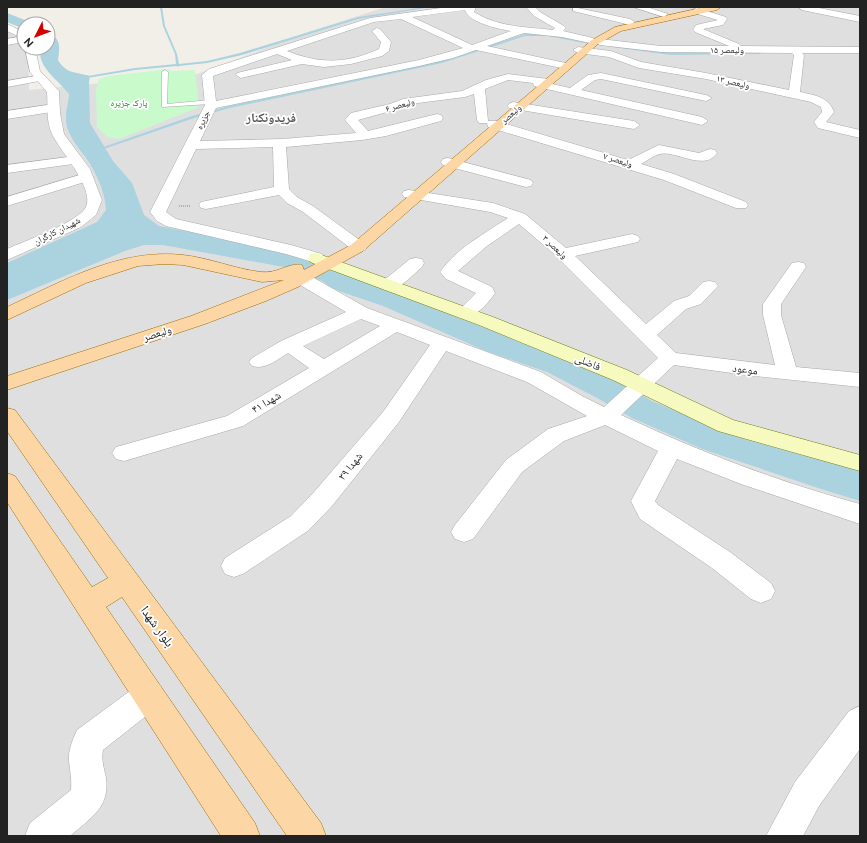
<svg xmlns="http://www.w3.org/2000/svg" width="867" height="843" font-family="Ubuntu,'Noto Naskh Arabic',sans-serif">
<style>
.residential{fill:#e0dfdf}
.park{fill:#c8facc}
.water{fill:#aad3df}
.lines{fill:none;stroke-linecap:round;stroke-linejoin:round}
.stream{fill:#aad3df;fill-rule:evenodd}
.service-casing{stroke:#a9a9a9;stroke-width:1}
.minor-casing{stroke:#a9a9a9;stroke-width:1}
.tertiary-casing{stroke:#a9a9a9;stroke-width:1}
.secondary-casing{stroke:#707d05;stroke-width:1}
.primary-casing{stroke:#a06b00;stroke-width:1}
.path{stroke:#fa8072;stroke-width:1.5;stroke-dasharray:1 1;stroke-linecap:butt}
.service{fill:#fff;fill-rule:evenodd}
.minor{fill:#fff;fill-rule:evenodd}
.tertiary{fill:#fff;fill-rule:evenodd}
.secondary{fill:#f7fabf;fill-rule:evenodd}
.primary{fill:#fcd6a4;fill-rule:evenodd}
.labels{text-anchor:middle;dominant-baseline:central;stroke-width:3.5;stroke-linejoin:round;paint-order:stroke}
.far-street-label{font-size:9px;fill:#222;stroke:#fff}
.far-park-label{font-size:9px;fill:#0c8416;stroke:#fff}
.street-label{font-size:11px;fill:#222;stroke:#fff}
.far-district-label{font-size:13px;font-weight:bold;fill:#555;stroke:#fff}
.near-street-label{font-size:13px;fill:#222;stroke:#fff}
</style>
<rect width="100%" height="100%" fill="#f2efe9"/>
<path class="residential" d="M386,7h474v829h-853v-807l17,8v11h4l1,42 168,-16 111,-42z"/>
<path class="park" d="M169,69l2,2 24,-1 4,37 -80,32 -12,-2 -10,-10 -1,-38 3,-10 10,-3z"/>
<path class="water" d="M7,13l28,11h-11v5l-17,-7z
M48,31c13,10 12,13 10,29 8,14 18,12 32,16l-1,6 1,41 23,38 19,22 12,32 15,11 69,13 72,17 272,106 44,18 36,21 89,37 119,33v30l-39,-12 -119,-40 -70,-31 -35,-20 -50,-26 -59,-20 -105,-46 -50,-17 -11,-8 -33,-13 -126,-23h-19l-19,6 -118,49v-37l90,-41 9,-12c-1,-15 -6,-28 -13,-41 -8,-16 -27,-31 -27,-50 -1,-8 3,-17 3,-25 -11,-15 -31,-25 -29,-46h8z"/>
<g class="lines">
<path class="stream" d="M160,7h2l3,19 12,28 2,10 28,-3 33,-8 118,-36 67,-10h6l-73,12 -116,36 -35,8 -28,3 -1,1 -1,-1 -42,4 -54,9 1,-2 53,-9 41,-4 -1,-10 -12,-28z
M525,34h22l49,10 -1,1 -48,-9h-22l-83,27 -212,45 -36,10 -96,33 -3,-1 97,-34 37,-10 212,-45z
M611,45l59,8 90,-1 1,1 -1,1 -90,1 -58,-8z"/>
<defs>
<path id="service" d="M165,70l3,2 -1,32 43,-4 3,2 -3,2 -48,3v-35z"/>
<path id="minor" d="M448,7h28l-2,5c24,15 51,15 79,18l2,-2 -21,-12 -8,-9h9l5,5 24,14 2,2 -3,3 30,7 2,2 -5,3 -28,-6 -38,-4 -37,13 83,18 1,2 -5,3 -90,-19 -23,8 -34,8 -203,42 -16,33 82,-2 74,-6 -11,-13 6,-7 39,-9 13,-5 59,-8 24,-11 22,-6 40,5 4,1 1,2 -1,2 18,4 18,-13 13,-2 105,22 6,3 -6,3 -105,-22 -6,1 -14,10 121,27 6,4 -6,4 -164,-38 -4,-1 -1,-3 -25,-3 -23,9 3,32h8l132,39 31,-15 40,8 11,-4 5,1 2,3c-13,19 -41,-3 -57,1 -6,1 -13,7 -19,10l33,10 72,28 2,3 -2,3h-10l-72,-28 -176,-53 -1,-4h-8l-2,-3 -3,-26 -9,3 -55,7 -12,5 -40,11 10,11 69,-17 4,1 2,3 -2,3 -55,15 -24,4 -76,7 3,42 8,8 16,9 52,38 2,3 -2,3 -6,2 -6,-2 -50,-38 -16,-9 -8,-8 -73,14 -5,-1 -2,-3 2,-3 73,-15 -1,-40 -77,2 -30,63 10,7 115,26 31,9 2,4 -2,4 -6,1 -30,-9 -120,-28 -9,-5 -7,-9 55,-107 -3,-30 7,-6 161,-51zM465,10c4,13 34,19 46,21l-39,14 -60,-28zM401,19l62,29 -44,12 -203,41 -3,-25 64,-22 15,6 -55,13 -1,2 5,3 61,-14 22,3 27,-3 31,-8 7,-5 2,-9 -11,-13 -3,-1 -5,3 9,11 -2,7c-33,15 -59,15 -92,2l87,-29z
M573,7l57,12 5,3 -5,3 -57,-14z
M633,7h14l21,7 -4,3z
M798,7h16l46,9v6l-58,-12z
M697,8l29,9 1,2 -4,6 -20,4 36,15 2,2 119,1v6h-58l2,2 -4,37c14,3 29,5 34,20l-8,10 34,8v8l-42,-10 -4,-6 8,-10 -1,-5 -10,-5 -105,-23 -67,-11 -30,-11 -31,-4 -5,-3 5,-3 33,4 30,11 65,11 83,17 5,-35 -2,-2 -131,-1 -61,-7 -5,-3 5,-3 61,7h68l-34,-14 -2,-2 3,-5 22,-5 -24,-7v-4z
M24,36v6l-17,3v-6z
M41,75l4,1 1,2 -1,2 -38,7v-6z
M513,102l121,19 6,4 -6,4 -125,-21 -2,-2 2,-2z
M54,104l4,1 2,3 -2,3 -51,8v-8z
M76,156l5,1 2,3 -2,3 -74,10v-8z
M448,158l83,22 2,3 -2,3 -5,1 -83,-22 -2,-3 2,-3z
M86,173l5,1 2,3 -2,3 -84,26v-9z
M409,190l84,13 32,11 41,34 66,-14 6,2 2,3 -2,3 -63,14 71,68 28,-23 15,-5 14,-14 6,-1 6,1 3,4 -17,18 -15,5 -29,26 19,18 99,12 -12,-50v-11l29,-41 6,-1 6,1 2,4 -25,37v11l15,52 64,6v14l-114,-12 -72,-10 -53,50c77,36 157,67 239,89v20l-119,-40 -64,-25 -22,42 3,4 72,47 41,31 4,8 -4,8 -10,4 -10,-4 -39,-31 -72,-49 -9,-18 27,-50 -53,-26 -41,16 -42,31 -49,67 -9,3 -9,-3 -4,-7 4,-7 51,-65 42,-31 39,-13 -60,-34 -81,-31 -47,71 -67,84 -23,24 -66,44 -9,3 -9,-3 -4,-8 4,-8 66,-42 23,-24 69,-80 47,-67 -33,-13 -154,94 -119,35 -8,-2 -4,-6 4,-6 111,-31 82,-48 -21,-15c-12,7 -22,17 -36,13l-3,-4 3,-4 29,-17 65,-29 -51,-30 -3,-4 3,-4 6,-1 6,1 60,34 174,64 41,24 22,11 54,-49 -105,-105 -34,-29 -32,22 -29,25 34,16 3,6c-8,12 -22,28 -37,24l-2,-4 20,-20 -30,-14 -6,-7c16,-23 45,-39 68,-54l-18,-6 -86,-15 -2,-3 2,-3zM361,319l19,7 -56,33 -21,-13z
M416,258l6,1 2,4 -2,4c-11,9 -24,26 -39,22l-3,-4 3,-4 27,-22z
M149,680l11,5 4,10 -4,10 -57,45c-2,10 1,18 3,28 4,30 -16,40 -36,58h-45l5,-13 41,-33c1,-11 -1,-19 -2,-29 -1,-11 4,-22 8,-31l61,-45z
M860,706v43l-41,57 -16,30h-37l29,-54 54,-71z"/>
<path id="tertiary" d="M7,24l17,8v7l-17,-8z
M25,48h10l5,23 19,20 1,22 4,21 26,35 12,31 -6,15 -15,12 -74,33v-11c18,-8 65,-25 77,-39 15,-18 -25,-60 -32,-76 -6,-12 -4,-29 -5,-42l-17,-20z"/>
<path id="secondary" d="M316,253l177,64 134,53 106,50 127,35v16l-142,-40 -105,-51 -134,-55 -169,-63 -2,-4 2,-4z"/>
<path id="primary" d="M705,7h16l-4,3 -96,21 -23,13 -235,207 -65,36 -32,14 -61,23 -198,66v-14l184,-60 93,-36 -22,2 -79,-17 -19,-1 -26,2 -52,17 -79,37v-13c56,-26 113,-59 176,-52 27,3 52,14 78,17 17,2 28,-10 41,-7l2,5 47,-25 241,-205 23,-13z
M7,408l8,2 306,413 5,13h-39l-165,-239 -16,10 149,216 5,13h-39l-214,-334v-29l8,3 77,111 16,-9 -101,-147z"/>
</defs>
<use href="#service" class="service-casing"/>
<use href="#minor" class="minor-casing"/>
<use href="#tertiary" class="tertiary-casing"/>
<use href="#secondary" class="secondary-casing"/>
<use href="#primary" class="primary-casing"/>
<path class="path" d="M179,206h11"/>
<use href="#service" class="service"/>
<use href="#minor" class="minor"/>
<use href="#tertiary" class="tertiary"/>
<use href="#secondary" class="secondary"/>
<use href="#primary" class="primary"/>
</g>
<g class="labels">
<g class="far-street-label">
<text x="727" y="50">ولیعصر ۱۵</text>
<text transform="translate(733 82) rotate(13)">ولیعصر ۱۳</text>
<text transform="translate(400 105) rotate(-16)">ولیعصر ۶</text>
<text transform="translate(511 114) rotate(-41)">ولیعصر</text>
<text transform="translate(203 120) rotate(-65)">جزیره</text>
<text transform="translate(618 160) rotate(17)">ولیعصر ۷</text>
<text transform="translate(57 231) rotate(-27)">شهیدان کارگران</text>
<text transform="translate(555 247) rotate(43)">ولیعصر ۳</text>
</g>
<g class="far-park-label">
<text x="129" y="103">پارک جزیره</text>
</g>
<g class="street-label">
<text transform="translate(157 333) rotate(-18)">ولیعصر</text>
<text transform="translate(588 362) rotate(22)">فاضلی</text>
<text transform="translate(745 369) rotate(7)">موعود</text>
<text transform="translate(266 402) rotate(-31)">شهدا ۴۱</text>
<text transform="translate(350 466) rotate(-51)">شهدا ۳۹</text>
</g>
<g class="far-district-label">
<text x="271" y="117">فریدونکنار</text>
</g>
<g class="near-street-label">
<text transform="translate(158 626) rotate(54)">بلوار شهدا</text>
</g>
</g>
<rect width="867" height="843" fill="none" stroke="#222222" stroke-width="16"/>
<g transform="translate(36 36) rotate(228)"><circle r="19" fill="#ffffff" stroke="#a7a7a7"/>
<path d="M0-3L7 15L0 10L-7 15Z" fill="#d40000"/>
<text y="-6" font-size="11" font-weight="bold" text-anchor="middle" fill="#222222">N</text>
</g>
</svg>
